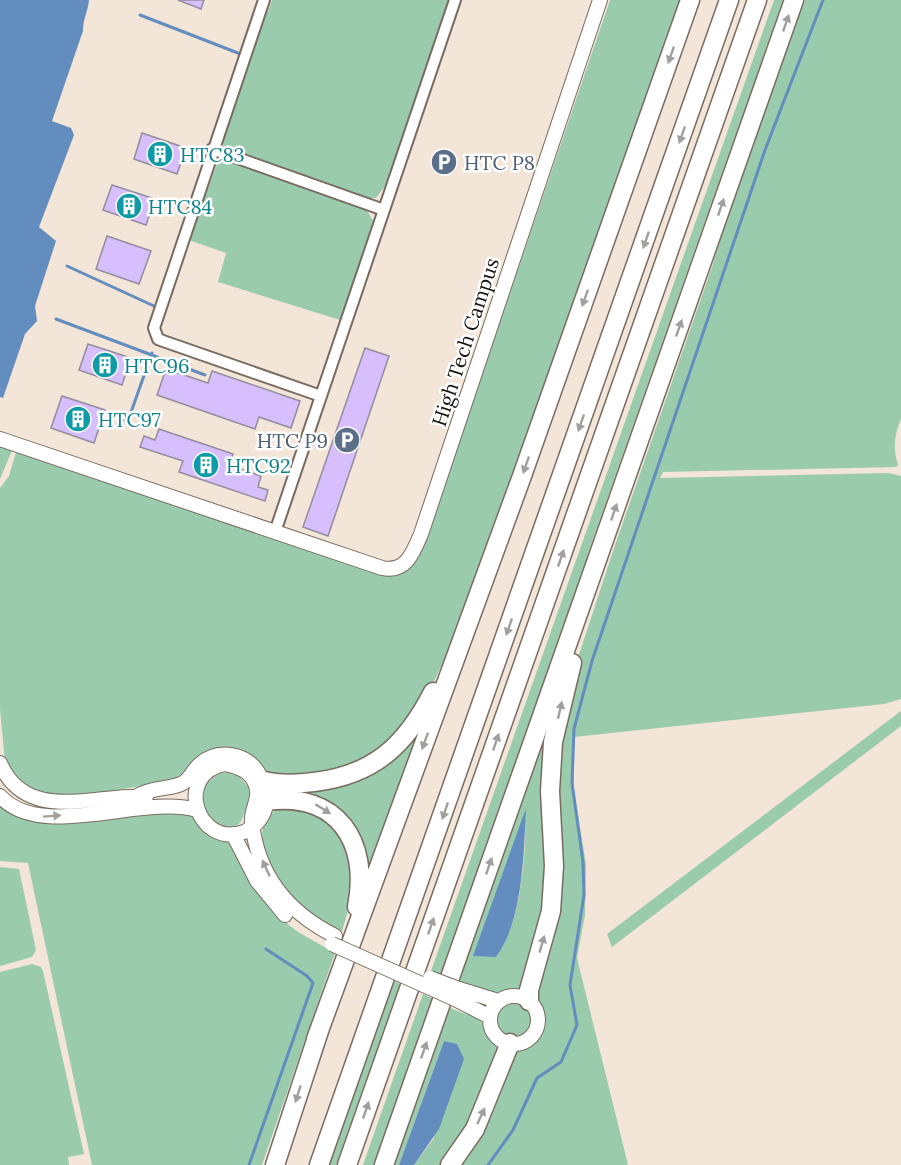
<svg xmlns="http://www.w3.org/2000/svg" width="901" height="1165" font-family="Lora,serif">
<style>
.green{fill:#9bcbad;fill-rule:evenodd}
.water{fill:#648dbf}
.lines{fill:none;stroke-linecap:round;stroke-linejoin:round}
.stream{stroke:#648dbf;stroke-width:3}
.building{fill:#d7bffd;stroke:#928d9c;stroke-width:1.5}
.street-casing{stroke:#786c60;stroke-width:14}
.secondary-casing{stroke:#786c60;stroke-width:16}
.highway-casing{stroke:#786c60;stroke-width:21}
.street{stroke:#fff;stroke-width:10}
.secondary{stroke:#fff;stroke-width:14}
.highway{stroke:#fff;stroke-width:18}
.secondary-bridge-casing{stroke:#786c60;stroke-width:16;stroke-linecap:butt}
.secondary-bridge{stroke:#fff;stroke-width:14}
.oneway{fill:#a2a09e}
.labels{text-anchor:middle;dominant-baseline:central;stroke-width:5;stroke-linejoin:round;paint-order:stroke}
.culture-label{font-size:20px;fill:#0d838f;stroke:#fff;text-anchor:start}
.service-label{font-size:20px;fill:#4e5e75;stroke:#fff;text-anchor:start}
.street-label{font-size:20px;fill:#16120d;stroke:#fff}
</style>
<rect width="100%" height="100%" fill="#f3e5d8"/>
<path class="green" d="M272,0h177l-64,186 -9,12h-7l-142,-50 -6,-6 43,-131 4,1z
M610,0h74l-124,353 -116,307 -14,30 -34,52 -50,31 -77,3 -16,-18 -66,15 -13,8 -77,12 -43,4 -26,-8 -12,-9 -11,-18 -5,-53v-221l9,-12 8,-27 368,126c22,2 30,-8 38,-27z
M774,0h9l-196,556 4,2 -146,417 -14,-4z
M805,0h96v419c-7,16 -8,30 -3,46l-2,2 -233,5 -3,6 229,-5 12,3v223l-17,5 -310,33v52l12,76 -1,50 -8,43 51,207h-172l55,-112c27,-12 44,-23 24,-54l11,-48 7,-162 21,-119 39,-119 99,-284 26,-86z
M222,159l144,50 9,15 -35,96 -122,-38 8,-29 -37,-13 28,-76z
M0,446l13,2 -13,31z
M552,707l4,1 -9,203 -24,81h-34l-34,-13zM525,810c2,40 -4,115 -29,147z
M901,711v15l-289,221 -5,-13z
M423,720l-65,204v-80l-70,-51 43,-9z
M220,772l16,2 13,13c2,8 1,16 -3,23 -2,4 -4,10 -6,13 -4,4 -10,4 -14,3 -21,-4 -26,-23 -21,-41z
M0,804l20,13 18,5 148,-11 49,36 45,71 18,14 37,21 -73,212h-170l-64,-302 -28,-2z
M280,807l43,7 27,35 2,48 -10,34c-11,-5 -25,-9 -34,-16 -19,-16 -54,-65 -44,-91 3,-8 9,-12 16,-17z
M0,867l19,2 17,81 -4,7 -32,9z
M32,964l9,3 2,4 41,183 -16,3 1,8h-69v-193z
M393,980l7,4 -64,181h-8z
M423,994l13,6 -58,165h-15z
M497 1020a17 17 0 1 1 34 0a17 17 0 1 1-34 0Z
M446,1006l19,8 12,1 15,24 11,8 -19,53 -39,65h-31l20,-27 10,-97 -45,124h-9z"/>
<path class="water" d="M0,0h89c-1,11 -6,19 -6,31l-31,90 19,7 3,7 -35,92 17,14 -21,65 2,15 -12,13 -22,64 -3,-1z
M526,808c-2,43 -3,114 -30,149l-23,-1z
M444,1041l13,3 7,15 -25,70 -25,36h-15z"/>
<g class="lines">
<path class="stream" d="M140,15l98,38
M67,266l87,40
M56,319l149,56
M118,423l12,-8 22,-62
M249,1165l64,-182 -6,-7 -41,-27
M488,1165l25,-35 24,-52 24,-16 16,-37 -7,-40 14,-90 -1,-33 -11,-79 2,-54 18,-68 173,-511 58,-150"/>
</g>
<path class="building" d="M178,0h26l-3,9z
M142,133l44,15 -9,26 -43,-15z
M112,185l43,14 -9,26 -43,-15z
M107,236l44,15 -12,33 -43,-15z
M88,344l43,14 -9,27 -43,-15z
M365,348l24,8 -61,180 -25,-9z
M166,369l42,14 4,-12 88,30 -9,27 -32,-11 -4,12 -98,-34z
M62,396l43,14 -11,33 -43,-15z
M159,429l74,25 -4,11 32,11 -3,11 10,3 -3,11 -86,-29 4,-11 -43,-14 4,-11 11,4z"/>
<g class="lines">
<defs>
<path id="street" d="M264,0l-110,328 4,11 5,2 158,55
M212,149l172,61
M275,532l180,-532"/>
<path id="secondary" d="M0,439l382,129c24,5 31,-15 39,-34l179,-534
M0,763c26,62 97,30 146,34
M0,796c41,46 141,-2 197,14
M137,796c15,-9 29,-6 44,-12 8,-3 12,-14 19,-20 18,-16 47,-11 59,10 7,10 10,23 6,35 -3,10 -11,19 -21,23 -47,17 -71,-58 -19,-68 12,2 25,7 30,19 7,15 -5,26 -3,40 6,54 37,90 83,113
M233,834l24,47 28,34
M459,989l39,12
M490 1020a24 24 0 1 1 48 0a24 24 0 1 1-48 0Z
M455,999l35,18"/>
<path id="highway" d="M264,781c16,4 34,3 50,1 60,-7 92,-37 119,-90
M267,801c70,-9 103,40 90,106
M529,1001v-11l22,-79 3,-45 -4,-75 3,-49 19,-79
M316,1039l206,-563 168,-476
M275,1165l45,-137
M319,1165l410,-1165
M347,1165l410,-1165
M384,1165l410,-1165
M450,1165l25,-36 35,-86"/>
</defs>
<use href="#street" class="street-casing"/>
<use href="#secondary" class="secondary-casing"/>
<use href="#highway" class="highway-casing"/>
<use href="#street" class="street"/>
<use href="#secondary" class="secondary"/>
<use href="#highway" class="highway"/>
<defs>
<path id="secondary-bridge" d="M332,944l123,55
M430,978l29,11"/>
</defs>
<use href="#secondary-bridge" class="secondary-bridge-casing"/>
<use href="#secondary-bridge" class="secondary-bridge"/>
</g>
<defs><path id="oneway-solid" d="M-6-.8H1V-3.2L6.5 0L1 3.2V.8H-6Z" transform="scale(1.5)"/></defs>
<g class="oneway">
<use href="#oneway-solid" transform="translate(786 23) rotate(-71)"/>
<use href="#oneway-solid" transform="translate(671 55) rotate(109)"/>
<use href="#oneway-solid" transform="translate(682 135) rotate(109)"/>
<use href="#oneway-solid" transform="translate(721 207) rotate(-71)"/>
<use href="#oneway-solid" transform="translate(646 240) rotate(109)"/>
<use href="#oneway-solid" transform="translate(585 298) rotate(110)"/>
<use href="#oneway-solid" transform="translate(679 328) rotate(-71)"/>
<use href="#oneway-solid" transform="translate(581 423) rotate(109)"/>
<use href="#oneway-solid" transform="translate(526 465) rotate(109)"/>
<use href="#oneway-solid" transform="translate(614 512) rotate(-71)"/>
<use href="#oneway-solid" transform="translate(561 558) rotate(-71)"/>
<use href="#oneway-solid" transform="translate(509 627) rotate(109)"/>
<use href="#oneway-solid" transform="translate(560 710) rotate(-77)"/>
<use href="#oneway-solid" transform="translate(425 741) rotate(110)"/>
<use href="#oneway-solid" transform="translate(496 742) rotate(-71)"/>
<use href="#oneway-solid" transform="translate(323 809) rotate(32)"/>
<use href="#oneway-solid" transform="translate(445 811) rotate(109)"/>
<use href="#oneway-solid" transform="translate(52 816) rotate(-4)"/>
<use href="#oneway-solid" transform="translate(489 866) rotate(-71)"/>
<use href="#oneway-solid" transform="translate(266 868) rotate(-115)"/>
<use href="#oneway-solid" transform="translate(431 926) rotate(-71)"/>
<use href="#oneway-solid" transform="translate(542 944) rotate(-74)"/>
<use href="#oneway-solid" transform="translate(424 1050) rotate(-71)"/>
<use href="#oneway-solid" transform="translate(298 1094) rotate(108)"/>
<use href="#oneway-solid" transform="translate(366 1110) rotate(-71)"/>
<use href="#oneway-solid" transform="translate(481 1116) rotate(-65)"/>
</g>
<defs>
<symbol id="building-disc" viewBox="-11 -11 22 22"><circle r="9.5" fill="#0f9aa8" stroke="#fff"/><path d="M-4-6H4V6H1V3H-1V6H-4ZM-2.5-4.3h1.7v1.8h-1.7ZM.8-4.3h1.7v1.8H.8ZM-2.5-1h1.7V.8h-1.7ZM.8-1h1.7V.8H.8Z" fill="#fff"/></symbol>
<symbol id="parking-disc" viewBox="-11 -11 22 22"><circle r="9.5" fill="#5c6f8a" stroke="#fff"/><path d="M-3.5-5.5H1a3.5 3.5 0 0 1 0 7H-1V5.5H-3.5ZM-1-3.4V-.6H.8a1.4 1.4 0 0 0 0-2.8Z" fill="#fff"/></symbol>
</defs>
<g fill-rule="evenodd">
<use href="#building-disc" x="145" y="139" width="30" height="30"/>
<use href="#parking-disc" x="429" y="147" width="30" height="30"/>
<use href="#building-disc" x="114" y="191" width="30" height="30"/>
<use href="#building-disc" x="90" y="350" width="30" height="30"/>
<use href="#building-disc" x="63" y="404" width="30" height="30"/>
<use href="#parking-disc" x="332" y="425" width="30" height="30"/>
<use href="#building-disc" x="191" y="450" width="30" height="30"/>
</g>
<g class="labels">
<g class="culture-label">
<text x="180" y="154">HTC83</text>
<text x="148" y="206">HTC84</text>
<text x="124" y="365">HTC96</text>
<text x="98" y="419">HTC97</text>
<text x="226" y="465">HTC92</text>
</g>
<g class="service-label">
<text x="464" y="162">HTC P8</text>
<text x="328" y="440" text-anchor="end">HTC P9</text>
</g>
<g class="street-label">
<text transform="translate(465 342) rotate(-72)">High Tech Campus</text>
</g>
</g>
</svg>
